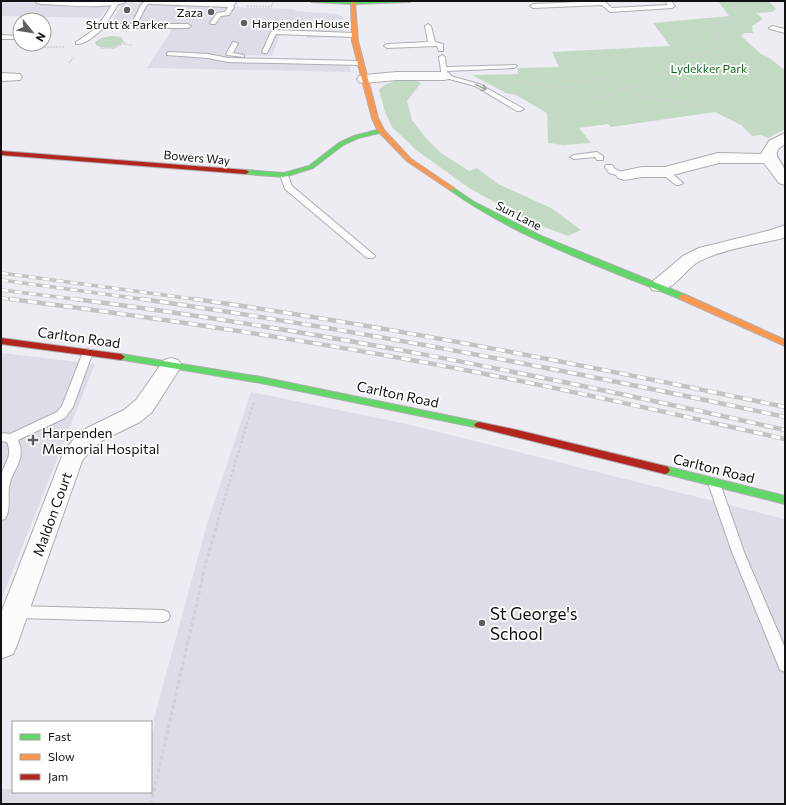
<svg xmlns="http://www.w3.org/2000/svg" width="786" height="805" font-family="Commissioner,sans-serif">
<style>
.built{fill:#dfdce8}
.green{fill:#c2dac3}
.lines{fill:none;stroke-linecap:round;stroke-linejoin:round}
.lane-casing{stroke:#aeaeb2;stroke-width:2}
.street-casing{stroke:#aeaeb2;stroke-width:2}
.fast-casing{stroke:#aeaeb2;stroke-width:2}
.slow-casing{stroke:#aeaeb2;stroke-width:2}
.jam-casing{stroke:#aeaeb2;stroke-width:2}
.path-far3{stroke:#d1d1d3;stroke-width:1.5;stroke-dasharray:2 1;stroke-linecap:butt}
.path-far2{stroke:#d1d1d3;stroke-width:2;stroke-dasharray:2.5 1.5;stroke-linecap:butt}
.path-far1{stroke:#d1d1d3;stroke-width:2.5;stroke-dasharray:3 2;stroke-linecap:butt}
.path{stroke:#d1d1d3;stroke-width:3;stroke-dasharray:4 2.5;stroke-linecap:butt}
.lane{fill:#fcfcfd;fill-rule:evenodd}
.street{fill:#fcfcfd;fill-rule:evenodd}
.fast{fill:#63d668;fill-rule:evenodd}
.slow{fill:#ff974d;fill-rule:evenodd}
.jam{fill:#b3261e;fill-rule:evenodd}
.rail-far1-casing{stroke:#c3c3c4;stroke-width:3.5}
.rail-casing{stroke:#c3c3c4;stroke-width:4.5}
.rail-far1{stroke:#fff;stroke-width:2.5;stroke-dasharray:7;stroke-linecap:butt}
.rail{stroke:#fff;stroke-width:3;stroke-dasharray:9;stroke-linecap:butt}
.oneway{stroke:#9e9e9f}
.poi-dot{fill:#5e5d61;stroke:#fff;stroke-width:1.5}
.labels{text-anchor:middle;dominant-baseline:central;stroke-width:3.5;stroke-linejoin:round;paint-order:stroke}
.far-poi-label{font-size:12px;fill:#111013;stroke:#fff;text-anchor:end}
.far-park-label{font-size:12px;fill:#0e681a;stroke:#fff}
.far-street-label{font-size:12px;fill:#111013;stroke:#fff}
.street-label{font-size:14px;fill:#111013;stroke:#fff}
.poi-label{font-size:14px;fill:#111013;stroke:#fff;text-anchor:start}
.near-poi-label{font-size:17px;fill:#111013;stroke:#fff;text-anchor:start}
</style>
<rect width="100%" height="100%" fill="#edecf2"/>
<path class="built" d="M1,2l50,1 59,2 -11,13 -98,-2z
M123,3l170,6 4,2 40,3 6,3v20l-37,1v-4l-25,-1 -9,23 -34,-1 -2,3 111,3 4,11 -204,-4 26,-40 -39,-1 -3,-4h-21z
M1,353l94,11 -94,236z
M251,392l151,31 383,96v285h-784v-15h12v3h138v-53l4,-16 -2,-1 54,-198z"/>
<path class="green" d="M718,1h51l7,8 -4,3 -16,1 7,6 -11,7 1,7h-9l-3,3 20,18 7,3 17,13v59l-17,9 -7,-3 -9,1 -11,-11 -26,-13 -104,15 -3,-3 -29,4 12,15 -27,2 -16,-2 -1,-30 -31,-18 -10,-2 -34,-18 46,-1 -1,-6 42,-1 -7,-15 118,-6 -17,-23 76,-7z
M111,36l10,1 3,4c-6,7 -20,9 -28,4l-1,-3 6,-4z
M407,80l10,1 4,2 -14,18 5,19 14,18 15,15 28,18 8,-3 21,16 53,24 30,22 -13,6 -35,-13 -64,-35 -54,-39 -23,-22 -7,-15 -6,-22c8,-9 17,-9 28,-10z"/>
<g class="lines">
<defs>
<path id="lane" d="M114,1h6l-14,23h82l3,2 -3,2h-84c-8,6 -18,17 -28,16v-2c22,-13 25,-20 38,-41z
M145,1h7l-6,5 -7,14h-4l-1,-1 7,-14z
M604,1l8,7 56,-3 -3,-4h6l4,5 -3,2 -62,4 -8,-7 -69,3 -3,-2 3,-2z
M227,3h4l3,4 -5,8 -8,1 -6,8h-4l-1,-1 7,-10 8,-1 3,-5z
M428,24l3,2 4,16 8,2v7h-4l-2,-5 -50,2 -3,-2 3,-2 41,-2 -3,-16z
M772,26l13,3v4l-15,-4 -1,-1z
M274,30l80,3 3,2 -3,2 -78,-3 -9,19h-4l-1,-1 9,-20z
M1,35l17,1 2,1v2h-19z
M233,42l5,1 -5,10 11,2v2l-17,-2 -1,-1z
M169,52l39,2 20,4 132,3 3,2 -3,2 -132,-3 -20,-4 -41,-3v-2z
M442,55l3,2 1,10 70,-2 1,1 -3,2 -67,3v4l32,9 45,25 -4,2h-3l-42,-25 -33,-9 -3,-20z
M597,152l6,4v4h-6l-2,-3 -21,2 -4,-2 4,-2z
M606,165h6l3,4 13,6 -4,2 -15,-4 -4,-6z
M662,170h6l15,13 -4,2h-3l-14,-11z
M281,173h6l5,13 81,68 2,2 -2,2h-6l-82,-69 -5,-14z
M88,349l5,3 -20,55 -8,11 -47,22c9,21 -6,28 -9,47 -1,9 1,19 -2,28l-2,4 -4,1c0,-11 -1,-35 0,-45 4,-13 12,-19 6,-33l-6,-1v-8l9,1 47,-22 5,-6 21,-54z
M714,478l4,2 2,3 24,69 41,96v24l-5,-2 -48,-118 -24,-69 2,-3z
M17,606l146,4 5,2 2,4 -2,4 -5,2 -146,-4 -5,-2 -2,-4 2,-4z"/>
<path id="street" d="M35,1h91l-2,2c-23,6 -59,2 -83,1l-4,-1z
M145,1h92l-4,5 -4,1 -78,-3 -4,-1z
M397,72h47l5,1 2,3 -2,3 -5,1h-47l-33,3 -5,-1 -2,-3 2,-3 5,-1z
M1,73l19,1 2,3 -2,3 -19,1z
M785,133v11c-15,9 -6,14 -1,24 2,4 1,12 1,17l-6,-2 -15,-20h-45l-54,14h-23l-18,3 -6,-2 -2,-3 2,-3 24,-5h23l53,-14 43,1 8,-13z
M785,225v12l-2,1c-23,6 -70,13 -88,26 -13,10 -25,31 -43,26l-2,-4 2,-4 31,-26 16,-8 72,-18z
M171,358l7,2 4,5 -30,47 -12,10 -37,18 -13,11 -8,10 -65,184 -4,9 -10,4 -2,-1v-44l63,-162 10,-12 13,-11 37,-18 12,-10 28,-40z"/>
<path id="fast" d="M310,1h101l-2,1 -56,2 -41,-2z
M381,129l3,2 -1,1 -25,6 -15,7 -30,23 -29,9 -38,-3 -3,-2 3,-2 38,3 25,-7 30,-23 15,-7z
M452,187l22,15 67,34 145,59 1,2 -4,2h-3c-78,-32 -161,-60 -230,-109v-2z
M121,354l140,23 218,45 3,1 2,2 -2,2 -3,1 -218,-45 -143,-24 -1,-2z
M665,466l120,30v8l-123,-31 -2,-3 2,-3z"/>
<path id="slow" d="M353,2l2,1 3,38 20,77 6,12 27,29 43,29v2h-4l-43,-29 -29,-30 -6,-13 -20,-77 -1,-38z
M680,295h6l99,45v6l-105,-47 -1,-2z"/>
<path id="jam" d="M1,151l245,19 3,2 -3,2 -245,-19z
M1,338l120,16 4,3 -4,3 -120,-16z
M479,422l38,8 148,36 3,1 2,3 -2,3 -3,1 -189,-47 -2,-2 2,-2z"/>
</defs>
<use href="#lane" class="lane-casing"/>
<use href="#street" class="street-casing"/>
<use href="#fast" class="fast-casing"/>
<use href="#slow" class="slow-casing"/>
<use href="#jam" class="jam-casing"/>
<path class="path-far3" d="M247,6l24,1 3,-6
M124,44l8,1
M29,47h35
M100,48h14l12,-6
M69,63l6,-7
M673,68l2,19 81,44
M597,78c9,1 16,2 21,11 -13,13 -33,11 -46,-1l10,-7z
M519,81l53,7
M618,89c27,-1 45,-17 67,-29 12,-6 26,-8 38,-14l2,-2 -2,-3 -16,-15 7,-4 23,-4 -4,-17
M628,90l15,6 69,14"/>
<path class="path-far2" d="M754,130l6,3"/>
<path class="path-far1" d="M218,520l36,-119"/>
<path class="path" d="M151,804l56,-246 12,-39"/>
<use href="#lane" class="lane"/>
<use href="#street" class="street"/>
<use href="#fast" class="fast"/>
<use href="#slow" class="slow"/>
<use href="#jam" class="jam"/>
<defs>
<path id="rail-far1" d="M1,273l200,27
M1,280l147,20
M1,290l81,10
M1,298l16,2"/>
<path id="rail" d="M10,299c156,20 311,43 465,73 104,20 207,44 310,67
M74,299c239,30 476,78 711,131
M142,299c216,31 430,72 643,118
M194,299c198,28 395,67 591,108"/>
</defs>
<use href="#rail-far1" class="rail-far1-casing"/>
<use href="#rail" class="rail-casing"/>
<use href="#rail-far1" class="rail-far1"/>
<use href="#rail" class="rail"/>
</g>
<defs><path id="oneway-shaft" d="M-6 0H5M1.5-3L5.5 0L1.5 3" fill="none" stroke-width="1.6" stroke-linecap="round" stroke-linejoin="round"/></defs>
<use class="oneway" href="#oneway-shaft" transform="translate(481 87) rotate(26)"/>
<g class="poi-dot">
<circle cx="127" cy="10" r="4"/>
<circle cx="211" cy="12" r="4"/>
<circle cx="244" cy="23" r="4"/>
<path d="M31 434h4v4h4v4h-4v4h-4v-4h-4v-4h4z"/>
<circle cx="482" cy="623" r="4"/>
</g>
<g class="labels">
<g class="far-poi-label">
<text x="203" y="12">Zaza</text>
<text x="252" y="23" text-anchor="start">Harpenden House</text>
<text x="127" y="24" text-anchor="middle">Strutt &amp; Parker</text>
</g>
<g class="far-park-label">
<text x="709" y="68">Lydekker Park</text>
</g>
<g class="far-street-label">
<text transform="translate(197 157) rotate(5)">Bowers Way</text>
<text transform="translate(519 215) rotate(27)">Sun Lane</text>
</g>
<g class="street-label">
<text transform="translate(79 337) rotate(8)">Carlton Road</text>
<text transform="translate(398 394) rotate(12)">Carlton Road</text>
<text transform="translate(714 468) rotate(14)">Carlton Road</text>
<text transform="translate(52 514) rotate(-70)">Maldon Court</text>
</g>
<g class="poi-label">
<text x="42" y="432">Harpenden<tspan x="42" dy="16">Memorial Hospital</tspan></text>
</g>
<g class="near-poi-label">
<text x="490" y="613">St George's<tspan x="490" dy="20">School</tspan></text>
</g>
</g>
<rect width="786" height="805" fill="none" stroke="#111013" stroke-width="4"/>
<rect x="12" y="721" width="140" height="72" fill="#ffffff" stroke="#a09fa1"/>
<rect x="20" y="734" width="20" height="6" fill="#63d668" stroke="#a09fa1"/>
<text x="48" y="741" font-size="12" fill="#111013">Fast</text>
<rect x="20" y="754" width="20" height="6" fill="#ff974d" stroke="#a09fa1"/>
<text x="48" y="761" font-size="12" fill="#111013">Slow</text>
<rect x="20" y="774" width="20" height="6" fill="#b3261e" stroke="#a09fa1"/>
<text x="48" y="781" font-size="12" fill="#111013">Jam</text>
<g transform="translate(32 32) rotate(120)"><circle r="19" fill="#ffffff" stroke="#a09fa1"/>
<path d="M0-3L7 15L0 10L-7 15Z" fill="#5e5d61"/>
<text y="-6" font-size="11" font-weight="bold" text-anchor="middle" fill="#111013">N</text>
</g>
</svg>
